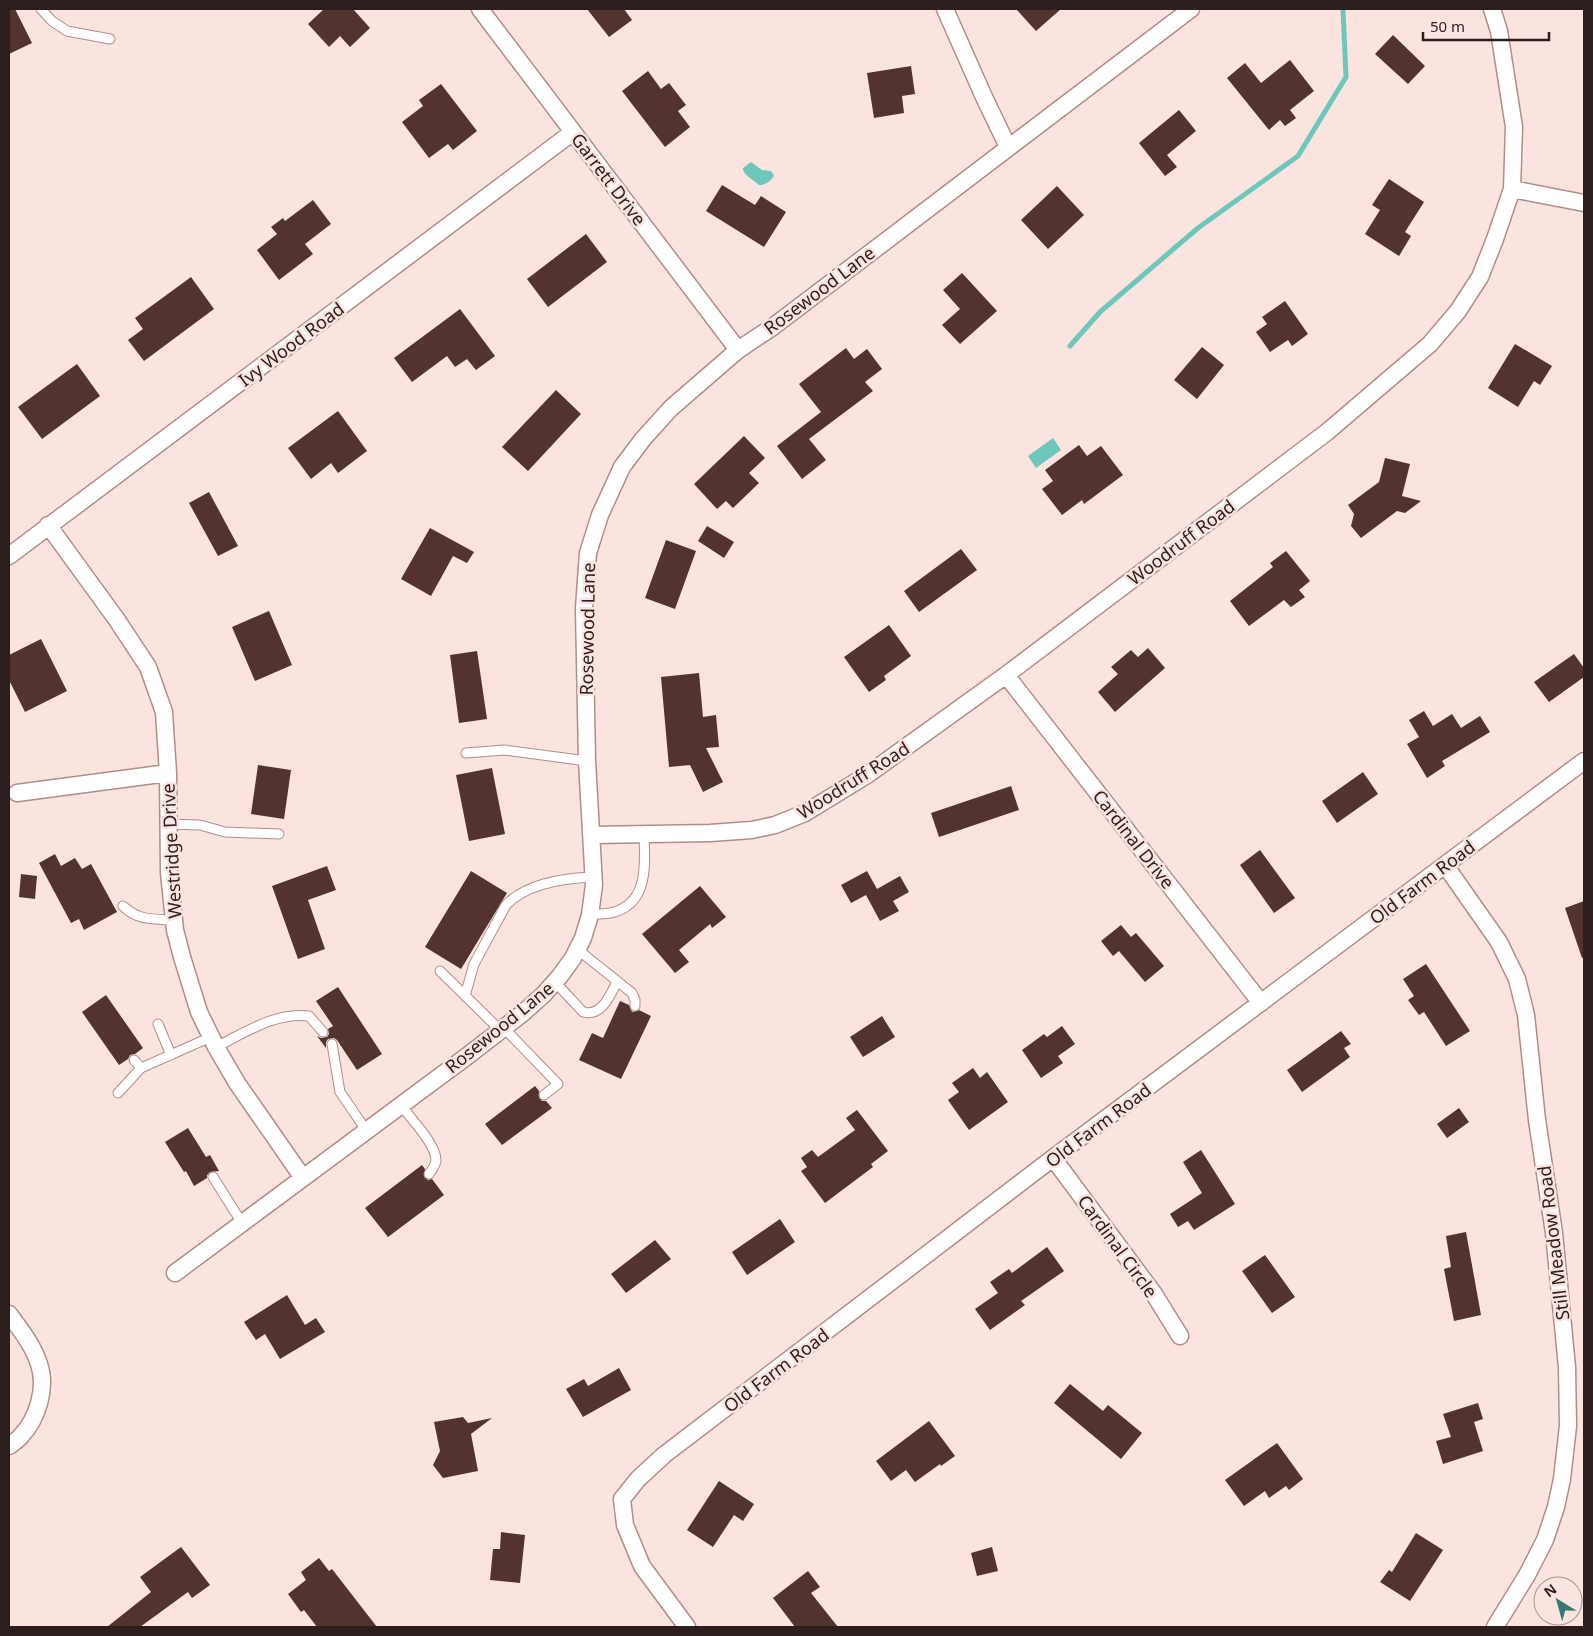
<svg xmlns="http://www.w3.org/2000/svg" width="1593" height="1636" font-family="'Noto Sans',sans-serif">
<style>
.water{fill:#6ec7bb}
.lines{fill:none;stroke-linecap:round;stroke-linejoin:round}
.stream{stroke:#6ec7bb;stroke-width:5}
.building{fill:#523330}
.service-casing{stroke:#b18d88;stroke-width:11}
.minor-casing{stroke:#b18d88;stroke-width:19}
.service{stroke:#fff;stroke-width:9}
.minor{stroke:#fff;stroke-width:16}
.labels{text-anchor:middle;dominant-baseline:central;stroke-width:5;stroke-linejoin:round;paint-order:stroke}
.street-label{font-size:18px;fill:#2c1e1c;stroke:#fbe3e0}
</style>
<rect width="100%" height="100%" fill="#fbe3e0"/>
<path class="water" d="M751,162l11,8 9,1 3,4c-2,6 -9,10 -15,10 -5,-5 -13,-8 -16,-15v-2z
M1053,438l8,12 -25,18 -8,-12z"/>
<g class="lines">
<path class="stream" d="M1070,346l30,-34 98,-84 100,-72 48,-79 -3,-68"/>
</g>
<path class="building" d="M9,9h6l17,34 -23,11z
M324,9h29l17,19 -20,19 -10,-11 -11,11 -21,-23z
M587,9h37l8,11 -23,17z
M1016,9h45l-25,22z
M1393,35l32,31 -17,18 -33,-30z
M1290,60l24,31 -24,19 6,8 -11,8 -5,-6 -11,10 -42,-52 18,-15 16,20z
M911,66l4,28 -13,2 2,17 -30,5 -7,-45z
M648,71l13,18 8,-6 17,22 -8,6 12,16 -25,20 -43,-56z
M441,84l36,47 -24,19 -5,-6 -19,14 -27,-36 21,-16 -4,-6z
M1179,110l17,21 -29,24 10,12 -12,9 -26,-33z
M1389,179l35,23 -19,30 6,4 -12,20 -34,-22 15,-24 -8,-5z
M722,185l33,20 6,-9 25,16 -22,35 -58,-36z
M1057,186l27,29 -36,34 -27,-29z
M313,200l18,24 -26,20 8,10 -34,26 -22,-30 20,-16 -6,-7 12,-9 2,3z
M586,234l21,28 -59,45 -21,-28z
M962,273l35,38 -37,33 -18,-19 18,-16 -17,-19z
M191,277l23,32 -70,52 -16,-21 15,-11 -8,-11z
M1285,301l23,33 -16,12 -4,-6 -18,12 -14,-20 11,-8 -5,-7z
M460,309l35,47 -19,14 -9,-11 -12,8 -8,-11 -35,26 -18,-24z
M1515,344l37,22 -12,19 -6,-4 -16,26 -30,-19z
M1202,347l22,18 -27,34 -23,-19z
M846,348l8,11 13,-10 15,20 -17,13 8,9 -64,48 17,21 -24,19 -25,-33 44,-34 -22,-28z
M77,364l23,32 -58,43 -24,-32z
M556,390l25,24 -53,57 -26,-24z
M338,411l29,40 -29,22 -7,-10 -20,16 -23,-31z
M744,436l21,22 -16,15 10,10 -26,25 -7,-7 -9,8 -23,-25z
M1079,445l8,11 14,-10 22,29 -39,29 -2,-4 -20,15 -20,-26 11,-8 -8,-11z
M1385,458l25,6 -8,32 19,5 -16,12 -8,-2 -36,27 -10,-12 3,-12 -6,-9 31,-23z
M209,492l29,54 -20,10 -29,-53z
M707,526l27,16 -10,16 -26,-17z
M430,528l44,24 -7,11 -14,-7 -22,40 -30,-17z
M666,540l30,11 -21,58 -30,-11z
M961,549l16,21 -58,42 -15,-21z
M1286,551l24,30 -11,9 6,7 -14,10 -7,-7 -35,26 -19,-25 43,-34 -3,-4z
M269,611l23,54 -37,16 -23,-54z
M889,625l22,31 -27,20 2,4 -17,12 -25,-35z
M41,639l26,52 -42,21 -16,-32v-25z
M1148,648l17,20 -50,44 -17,-20 20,-18 -7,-7 20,-17 7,7z
M477,651l10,68 -28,4 -9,-68z
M1574,654l10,14v9l-35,25 -15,-20z
M699,673l4,44 13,-2 3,32 -13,1 17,34 -20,10 -13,-27 -21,2 -8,-90z
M1424,711l9,15 19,-12 9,14 19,-12 10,16 -48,29 3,5 -18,12 -20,-34 12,-7 -10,-17z
M258,765l33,5 -7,49 -33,-5z
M492,768l13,66 -36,7 -13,-66z
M1363,772l15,22 -41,29 -15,-22z
M1011,786l8,24 -80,27 -8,-24z
M1260,850l35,48 -21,15 -34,-48z
M55,854l6,12 14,-8 7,11 9,-5 26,48 -33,18 -5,-11 -8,4 -32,-60z
M327,866l9,24 -28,10 17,49 -27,10 -26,-73z
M471,871l36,22 -46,76 -36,-22z
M867,871l10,18 23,-13 9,16 -16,9 6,10 -19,10 -14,-26 -15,8 -10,-18z
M21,874l16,2 -2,23 -16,-2z
M700,886l26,31 -14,11 -2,-4 -31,26 10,12 -14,11 -33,-39z
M1584,901v56l-2,1 -17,-50z
M1121,925l10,12 5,-4 28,33 -19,16 -26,-31 -6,5 -12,-15z
M1426,964l44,67 -24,15 -22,-34 -5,3 -11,-15 6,-4 -11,-17z
M338,987l44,67 -25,16 -20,-30 -3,-2 -6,1 -2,3v6l-9,-12 4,2 6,-1 2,-3 -1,-5 5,-3 -17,-25z
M106,995l37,53 -8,6 -5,1 -2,4 -9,6 -37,-53z
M620,1001l9,4 3,7 7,-2 12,6 -30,63 -42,-19 13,-27 11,5z
M882,1016l13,21 -32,20 -13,-20z
M1062,1026l13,18 -17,12 5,7 -22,15 -19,-28 22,-16 3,3z
M1341,1031l10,13 -7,4 6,9 -48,35 -15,-22z
M973,1068l7,10 7,-6 21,30 -39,28 -21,-30 11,-8 -7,-9z
M535,1086l4,5v7l3,3h4l6,7 -50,37 -17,-21z
M1459,1108l10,14 -22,16 -10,-14z
M857,1110l31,41 -17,13 2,3 -48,36 -24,-32 6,-4 -6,-9 11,-8 6,7 37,-27 -9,-12z
M188,1128l18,29 4,-2 9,16 -9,1 -3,3v3l-13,8 -8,-15 -2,1 -19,-30z
M1201,1150l34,54 -41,26 -6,-9 -10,6 -8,-13 32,-21 -19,-31z
M422,1165l3,4 -1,8 4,3 4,-1 12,16 -56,42 -23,-29z
M780,1219l15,23 -48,33 -15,-23z
M1466,1232l15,83 -27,6 -10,-52 7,-2 -5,-31z
M655,1240l16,19 -45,34 -15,-19z
M1047,1247l17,24 -43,30 4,4 -35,25 -15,-21 23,-16 -8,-11 19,-13 3,4z
M1265,1255l30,42 -23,16 -30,-42z
M287,1295l18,30 11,-7 9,14 -45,27 -15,-25 -9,6 -12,-18z
M619,1368l12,22 -48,27 -17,-28 18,-10 4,7z
M1070,1384l33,27 5,-6 34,28 -21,26 -67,-56z
M1478,1403l5,16 -9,3 9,29 -40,13 -7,-23 15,-4 -8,-23z
M463,1417l5,6 24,-5 -21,16 7,37 -35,7 -10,-13 7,-14 -6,-29z
M929,1421l26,35 -14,10 -1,-2 -25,18 -9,-12 -15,11 -15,-20z
M1277,1443l26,36 -14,11 -3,-4 -17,12 -4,-7 -21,15 -19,-26z
M719,1481l35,23 -11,17 -9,-6 -21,32 -26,-17z
M501,1532l24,3 -5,48 -30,-3 3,-31h7z
M1416,1533l27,17 -33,51 -30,-19 9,-12 3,2z
M181,1547l29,38 -18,13 -4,-6 -48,35h-33l44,-35 -11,-15z
M992,1547l6,24 -21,5 -6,-23z
M319,1558l10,13 3,-2 45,58h-60l-13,-17 -3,2 -13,-18 18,-14 -5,-8z
M808,1571l12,16 -9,6 27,34h-43l-22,-29z"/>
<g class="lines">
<defs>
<path id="service" d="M41,9l11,12 15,10 43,8
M466,753l38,-3 83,11
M168,824l32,1 25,7 54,2
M123,906c15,15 31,13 51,14
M590,915c6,-1 13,-1 20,-2 39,-8 35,-48 34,-78
M577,949l55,44 3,7v6
M440,971l60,59
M555,982l28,30c19,5 27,-17 34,-30
M465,996l9,-32 32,-59c21,-22 59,-27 88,-28
M158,1024l13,31
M504,1028l54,56 -14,11
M332,1044l8,48 26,38
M216,1047c30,-15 59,-35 93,-31l14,16
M134,1060l7,8
M118,1093l23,-25 70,-31
M401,1105c9,13 35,39 35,55 0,5 -4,10 -7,14
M213,1177l29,46"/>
<path id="minor" d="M480,9l258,341
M945,9l39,88 24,50
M1512,189l72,14
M48,525l69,95 31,47 16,45 4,61 1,100 6,57 7,27 17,55 17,35 21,36 66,95
M9,556l564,-424
M1006,675l255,328
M17,793l151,-20
M593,835l117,-2 42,-3 23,-5 30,-12 62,-38 139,-100 321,-243 103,-88 28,-33 22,-34 15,-38 17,-50 2,-62 -15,-96 -7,-22
M1445,865l54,77 18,37 9,36 11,105 17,113 13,134 1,59 -6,53 -6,28 -11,33 -18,35 -32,52
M1053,1158l101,136 26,42
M175,1273l291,-216 57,-44 21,-19 16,-18 13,-18 10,-20 7,-23 4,-30 -7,-124 -3,-153 4,-55 12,-38 22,-48 21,-28 28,-31 67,-58 36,-24 417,-317
M9,1314c11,15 24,31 30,50 8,23 -1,54 -18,72 -3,4 -8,7 -12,10
M687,1627l-45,-61 -17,-41 -3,-26 16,-20 26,-24 389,-297 531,-397"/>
</defs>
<use href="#service" class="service-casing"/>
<use href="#minor" class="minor-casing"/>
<use href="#service" class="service"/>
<use href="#minor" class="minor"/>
</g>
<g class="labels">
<g class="street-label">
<text transform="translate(609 179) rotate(53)">Garrett Drive</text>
<text transform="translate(819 290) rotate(-37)">Rosewood Lane</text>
<text transform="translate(291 344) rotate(-37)">Ivy Wood Road</text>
<text transform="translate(1181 542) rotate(-37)">Woodruff Road</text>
<text transform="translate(587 629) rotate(-89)">Rosewood Lane</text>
<text transform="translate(853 780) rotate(-32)">Woodruff Road</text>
<text transform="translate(1134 839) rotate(52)">Cardinal Drive</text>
<text transform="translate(171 851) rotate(-93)">Westridge Drive</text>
<text transform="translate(1422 882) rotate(-37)">Old Farm Road</text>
<text transform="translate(499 1027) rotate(-39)">Rosewood Lane</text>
<text transform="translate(1098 1125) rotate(-37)">Old Farm Road</text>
<text transform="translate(1553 1243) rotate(-97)">Still Meadow Road</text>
<text transform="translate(1118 1246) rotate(54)">Cardinal Circle</text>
<text transform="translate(776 1370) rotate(-37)">Old Farm Road</text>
</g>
</g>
<rect width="1593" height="1636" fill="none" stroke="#2c1e1c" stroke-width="20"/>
<g transform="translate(1558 1601) rotate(323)"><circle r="24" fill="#fbe3e0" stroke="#a89492"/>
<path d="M0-4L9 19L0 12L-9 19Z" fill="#347a72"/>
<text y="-8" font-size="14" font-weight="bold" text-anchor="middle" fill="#2c1e1c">N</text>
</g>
<path d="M1423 32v8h126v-8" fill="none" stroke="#2c1e1c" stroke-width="2.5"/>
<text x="1430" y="32" font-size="15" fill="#2c1e1c" stroke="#fbe3e0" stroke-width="4" paint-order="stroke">50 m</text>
</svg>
